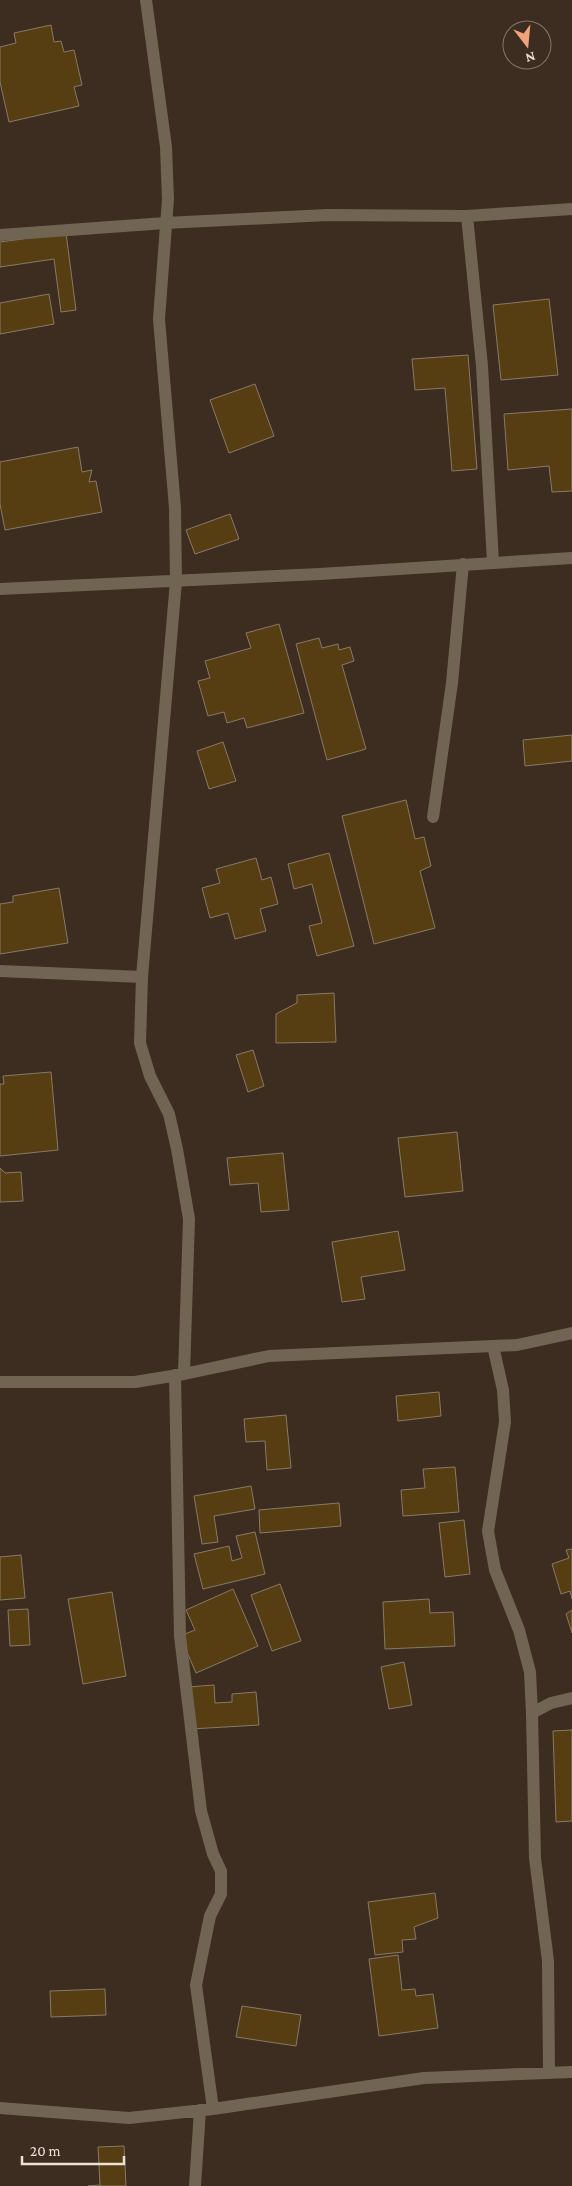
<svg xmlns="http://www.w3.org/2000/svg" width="572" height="2186" font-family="'Crimson Pro',serif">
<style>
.building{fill:#563e12;stroke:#877a67}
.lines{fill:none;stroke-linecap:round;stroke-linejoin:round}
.minor{stroke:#706553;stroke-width:12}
</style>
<rect width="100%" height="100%" fill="#3d2d20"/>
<path class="building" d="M51,25l3,17 7,-1 3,11 10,-2 8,35 -8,2 5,19 -70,16 -9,-40v-35l16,-4 -2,-10z
M66,233l10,77 -15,2 -7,-53 -54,8v-25z
M49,294l5,30 -54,10v-31z
M549,299l9,76 -57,5 -8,-75z
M468,355l9,114 -25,2 -7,-83 -30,2 -3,-31z
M255,384l19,52 -45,17 -19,-53z
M572,409v82l-20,1 -3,-26 -41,4 -4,-56z
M78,447l4,25 10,-2 -3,12 7,-1 6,31 -97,18 -5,-26v-42z
M230,514l9,25 -44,15 -9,-24z
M279,624l25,89 -57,15 -3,-10 -17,5 -3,-11 -16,4 -10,-35 12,-3 -5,-17 46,-13 -5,-15z
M319,638l3,10 16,-4 1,6 11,-3 4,14 -12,4 24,84 -39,11 -31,-116z
M572,735v26l-47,5 -2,-26z
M223,742l13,39 -27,8 -12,-38z
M406,800l9,39 9,-2 7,29 -11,5 15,57 -61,16 -32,-128z
M329,853l25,93 -37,10 -8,-30 13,-3 -10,-39 -18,5 -6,-25z
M256,858l6,22 9,-3 7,27 -18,5 6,22 -31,8 -7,-26 -18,5 -8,-30 18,-5 -4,-14z
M59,888l9,55 -68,11v-50l13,-2v-6z
M334,993l2,49 -60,1v-29l21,-11v-8z
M253,1050l11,36 -16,6 -12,-37z
M51,1072l7,78 -58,6v-72h4l-1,-8z
M457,1132l6,59 -58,6 -7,-59z
M283,1153l6,57 -28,2 -3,-29 -28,2 -3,-27z
M0,1168l5,5 16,-1 2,29 -23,1z
M398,1231l7,39 -44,7 4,22 -23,3 -10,-60z
M439,1392l2,24 -43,5 -2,-25z
M286,1415l5,53 -24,2 -2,-29 -19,1 -2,-23z
M455,1467l4,45 -56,4 -2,-26 24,-2 -2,-19z
M251,1486l4,23 -41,7 4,26 -16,2 -8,-48z
M339,1503l2,23 -81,7 -1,-23z
M464,1520l6,54 -25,3 -6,-54z
M255,1532l10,42 -62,15 -9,-35 35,-8 3,15 10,-3 -6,-22z
M572,1549v50l-2,-8 -9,3 -9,-30 17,-6 -3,-8z
M21,1555l4,43 -25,2v-43z
M280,1584l21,57 -29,10 -21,-56z
M233,1589l25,57 -62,27 -16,-37 15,-6 -9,-20z
M112,1592l14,84 -43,8 -15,-85z
M429,1599l1,14 23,-1 2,34 -70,3 -2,-47z
M28,1609l2,36 -20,1 -2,-36z
M572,1610v23l-6,-19z
M404,1662l8,43 -23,4 -8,-42z
M214,1685l1,18 17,-1v-8l24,-2 3,33 -68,4 -3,-42z
M572,1730v91l-16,1 -3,-91z
M435,1893l3,25 -24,9 2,12 -14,1 1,12 -28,3 -7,-53z
M398,1955l4,35 13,-1 1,7 17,-2 5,34 -59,8 -10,-77z
M105,1989l1,26 -55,2 -1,-26z
M242,2006l59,9 -5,31 -60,-9z
M124,2146l2,40h-38l12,-1 -2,-38z"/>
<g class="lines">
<path class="minor" d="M146,0l20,147 2,52 -9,120 16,189 1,73 -34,396 -2,66 10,33 19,38 8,35 12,70 -5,155
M467,216l15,150 11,196
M0,235l165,-12 163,-8 139,1 105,-7
M0,589l320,-15 252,-16
M433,817l19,-134 11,-119
M0,971l142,6
M493,1346l10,44 2,32 -17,109 7,39 24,60 11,42 2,41 3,145 13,103 1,112
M175,1375l5,261 21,175 12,43 8,17v23l-11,22 -14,69 17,124
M0,1382h135l49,-8 85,-18 248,-11 55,-12
M532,1713l19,-10 21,-5
M0,2108l129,10 84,-9 211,-31 148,-6
M195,2186l5,-76"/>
</g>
<g transform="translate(527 45) rotate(164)"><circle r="24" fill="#3d2d20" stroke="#83756a"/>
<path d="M0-4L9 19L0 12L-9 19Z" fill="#f0a279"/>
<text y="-8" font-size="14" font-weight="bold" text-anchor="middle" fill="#ebe0d8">N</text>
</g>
<path d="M22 2156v8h102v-8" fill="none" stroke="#ebe0d8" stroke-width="2.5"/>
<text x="30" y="2156" font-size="15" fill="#ebe0d8" stroke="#3d2d20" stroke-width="4" paint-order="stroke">20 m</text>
</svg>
